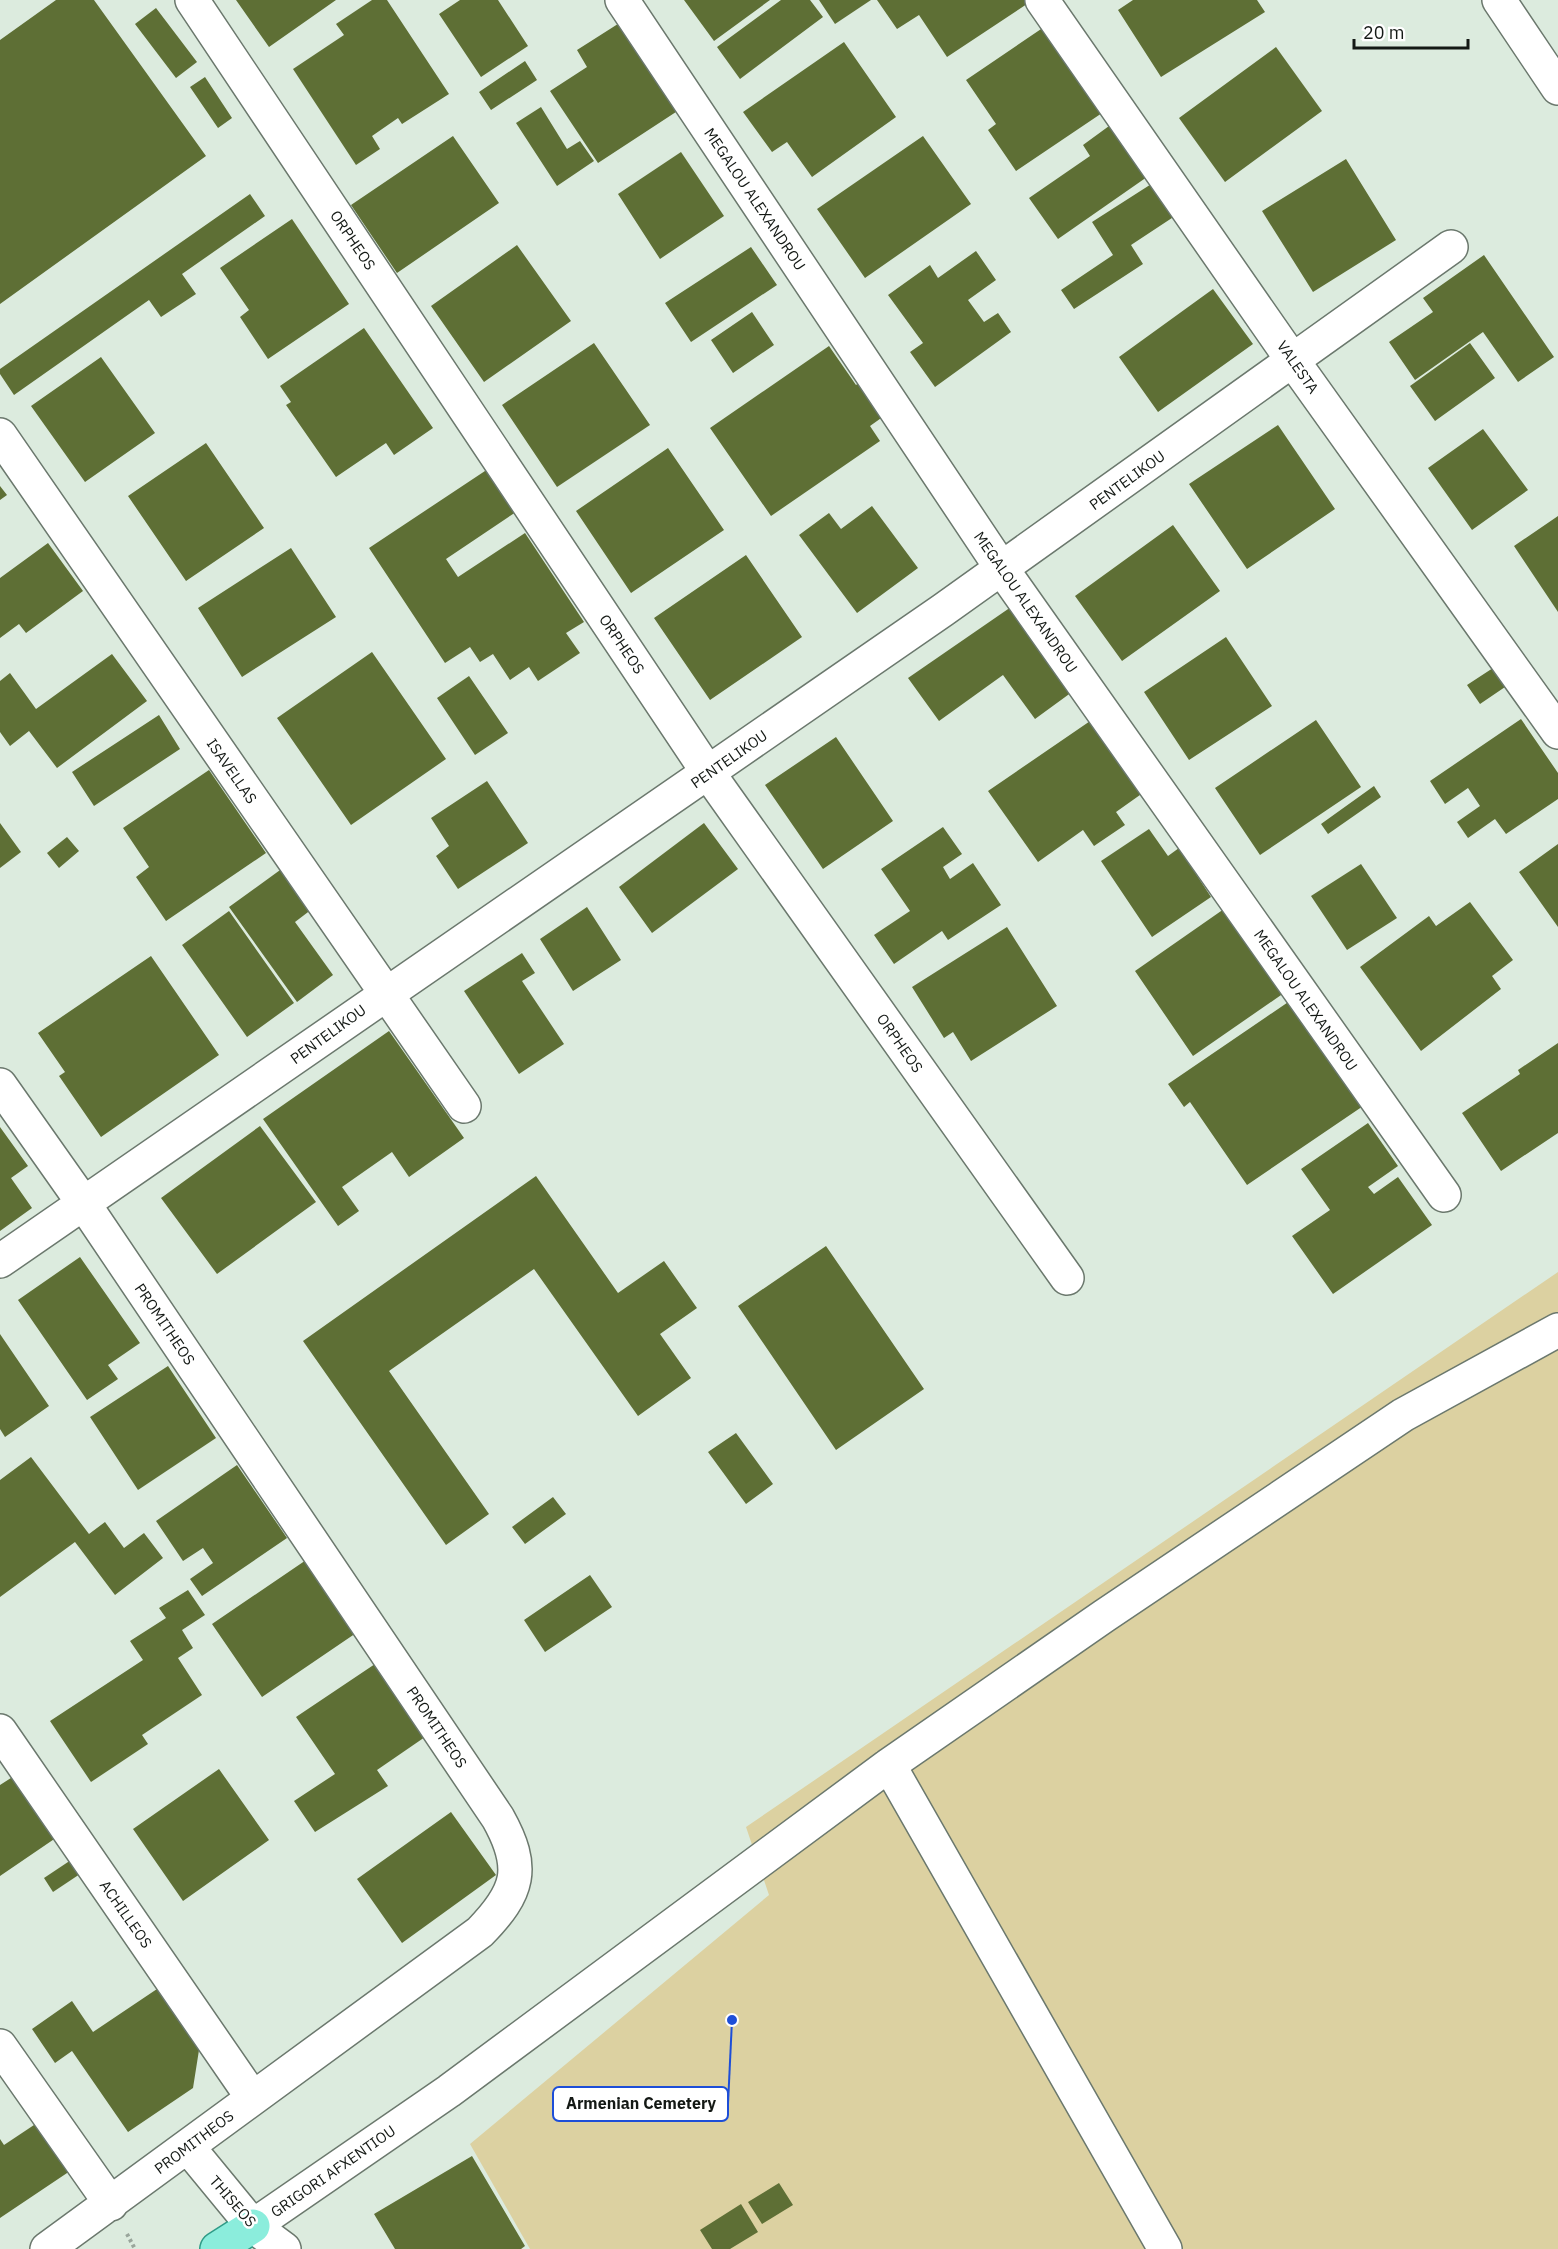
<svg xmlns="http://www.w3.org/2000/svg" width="1558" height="2249" font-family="'IBM Plex Sans',sans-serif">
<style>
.green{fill:#dcd1a1}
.building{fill:#5e6f35}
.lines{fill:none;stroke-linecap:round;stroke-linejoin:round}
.minor-casing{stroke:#6b786d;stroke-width:36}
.major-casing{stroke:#2f9b87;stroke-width:36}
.path{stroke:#99a59b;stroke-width:4;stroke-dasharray:3 3;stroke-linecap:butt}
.minor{stroke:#fff;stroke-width:33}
.major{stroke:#8beddc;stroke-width:33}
.labels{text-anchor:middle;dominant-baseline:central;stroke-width:5;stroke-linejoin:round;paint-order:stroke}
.street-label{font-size:15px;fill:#141915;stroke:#fff}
.leader{fill:none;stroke:#1d4ed8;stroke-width:2}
.callout-dot{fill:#1d4ed8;stroke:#fff;stroke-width:2}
.callout{fill:#fff;stroke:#1d4ed8;stroke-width:2}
.callout-label{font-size:16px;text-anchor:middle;font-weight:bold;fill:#141915}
</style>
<rect width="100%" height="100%" fill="#dcebde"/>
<path class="green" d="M1558,1272v977h-1028l-60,-105 299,-249 -23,-68z"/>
<path class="building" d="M56,0h38l112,156 -206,148v-264z
M236,0h100l-67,47z
M372,0h15l62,94 -47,30 -4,-6 -26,18 8,13 -24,16 -63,-96 51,-34 -8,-11z
M460,0h38l30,46 -47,31 -42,-63z
M684,0h86l-56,41z
M781,0h29l13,17 -83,62 -23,-32z
M819,0h52l-36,24z
M877,0h147l3,4 -80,53 -28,-42 -22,14z
M1133,0h124l8,12 -104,65 -43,-67z
M156,8l41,54 -21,16 -41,-54z
M621,22l58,88 -81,53 -48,-72 37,-24 -10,-17z
M1047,25l58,86 -89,60 -28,-41 8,-6 -30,-44z
M844,42l52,75 -84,60 -25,-35 -15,10 -29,-40z
M1276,47l46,64 -97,71 -46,-64z
M525,61l12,19 -46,30 -12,-18z
M205,77l27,41 -14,10 -28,-41z
M541,107l26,42 13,-8 14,20 -37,25 -41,-63z
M1120,118l37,52 -99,69 -29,-41 61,-42 -7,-11z
M453,136l46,67 -102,70 -46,-68z
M923,136l48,68 -106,74 -48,-69z
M681,152l43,64 -64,43 -42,-65z
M1346,159l50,81 -83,52 -51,-81z
M1156,181l22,33 -47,31 12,19 -69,45 -13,-19 52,-35 -21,-33z
M250,194l15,22 -83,58 14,20 -35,23 -12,-17 -135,95 -14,-21v-5z
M292,219l57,85 -81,55 -28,-42 9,-7 -29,-42z
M517,245l54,76 -87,61 -53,-76z
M751,247l26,38 -86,57 -26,-39z
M976,251l20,29 -28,20 16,22 14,-9 13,19 -76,55 -25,-35 13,-9 -35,-48 42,-30 8,13z
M1484,255l70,102 -36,25 -35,-50 -68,48 -26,-38 44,-30 -10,-14z
M1213,289l40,55 -95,68 -39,-55z
M752,312l22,33 -41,28 -22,-33z
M364,328l69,100 -39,27 -8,-12 -50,34 -50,-72 5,-3 -11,-16z
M594,343l56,82 -93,62 -55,-82z
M1470,343l25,35 -60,43 -25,-35z
M829,346l27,39 11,-8 24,34 -21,15 10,15 -109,75 -61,-88z
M101,357l54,76 -70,49 -54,-76z
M1278,425l57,84 -88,60 -58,-85z
M1483,429l45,61 -56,40 -44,-62z
M206,443l58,85 -78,53 -58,-85z
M668,448l56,82 -93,63 -55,-82z
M488,469l28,43 -70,47 12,18 67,-44 59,89 -18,11 14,20 -42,28 -9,-14 -19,13 -17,-26 -13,8 -10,-15 -25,16 -76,-115z
M0,486l7,9 -7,5z
M872,506l46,62 -61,45 -58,-78 30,-22 12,16z
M1558,516v96l-44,-66z
M1173,525l47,66 -98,70 -47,-65z
M48,543l35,48 -57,42 -7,-9 -19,14v-60z
M291,548l45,69 -94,60 -44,-69z
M746,555l56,82 -92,63 -56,-82z
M1011,607l61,85 -37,27 -32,-44 -64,46 -31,-43z
M1226,637l46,69 -83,54 -45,-68z
M372,652l74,107 -95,66 -74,-107z
M112,654l35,47 -90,67 -28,-37 -19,15 -10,-14v-51l10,-8 26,36z
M1493,668l12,19 -25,17 -13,-19z
M469,676l39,57 -33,22 -38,-57z
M159,715l21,34 -86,57 -22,-34z
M1096,717l51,73 -31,22 9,13 -31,21 -11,-16 -45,32 -50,-71z
M1521,719l37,54v26l-52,35 -11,-15 -27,19 -11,-16 23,-16 -12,-18 -23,16 -15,-23z
M1316,720l45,67 -101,68 -45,-67z
M836,737l57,84 -70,48 -58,-84z
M209,770l57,83 -100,68 -30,-44 13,-10 -26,-39z
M487,781l41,62 -70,46 -22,-33 13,-10 -18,-28z
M1374,786l7,11 -53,37 -7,-10z
M0,823l21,29 -21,16z
M704,823l34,46 -86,64 -33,-46z
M943,827l19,27 -19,13 7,12 23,-16 28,42 -53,35 -6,-9 -48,33 -20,-29 36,-24 -29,-42z
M1149,829l19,27 11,-8 32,49 -59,40 -51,-76z
M67,837l12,14 -20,17 -12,-15z
M1558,844v83l-39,-55z
M1361,864l36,54 -50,32 -36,-54z
M287,865l29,41 -21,16 38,53 -36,27 -68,-95z
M1234,902l60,84 -101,70 -58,-85z
M1470,902l43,58 -21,16 9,13 -80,62 -61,-84 69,-51 7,10z
M587,907l34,53 -48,31 -33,-52z
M229,911l65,92 -47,34 -65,-92z
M1007,927l50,79 -86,55 -18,-29 -9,6 -32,-51z
M522,953l13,20 -13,8 42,63 -45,30 -55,-83z
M151,956l68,99 -118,82 -42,-61 6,-4 -27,-39z
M1300,994l72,106 -125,85 -57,-83 -6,5 -16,-23z
M389,1031l75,107 -55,39 -17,-25 -50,35 17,24 -21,15 -75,-107z
M1558,1043v90l-57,38 -39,-58 58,-39 -2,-4z
M1368,1123l30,43 -30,21 6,7 24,-17 34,48 -99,69 -41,-58 38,-26 -29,-41z
M260,1126l56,76 -99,72 -56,-76z
M0,1127l28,39 -17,12 21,30 -32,23z
M536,1176l82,117 46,-32 33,47 -37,26 31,44 -53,38 -104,-147 -145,102 100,143 -43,31 -143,-204z
M826,1246l98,143 -88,61 -98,-144z
M80,1257l60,86 -32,22 10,14 -31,21 -69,-100z
M0,1334l49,72 -44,31 -5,-8z
M168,1366l48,72 -78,52 -48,-73z
M736,1433l37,51 -27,20 -38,-52z
M31,1457l58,77 16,-12 19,26 20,-15 19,25 -48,37 -40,-53 -75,55v-117z
M237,1465l50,73 -85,58 -12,-17 23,-16 -10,-15 -20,13 -27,-40z
M553,1497l13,17 -41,30 -13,-17z
M312,1556l50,73 -100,68 -50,-73z
M590,1575l22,32 -67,45 -21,-32z
M188,1590l17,25 -23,15 11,18 -15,10 24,37 -60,40 6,9 -57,38 -41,-61 93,-61 -13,-19 36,-23 -7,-10z
M375,1664l50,73 -48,33 11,16 -73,46 -21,-31 41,-27 -39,-57z
M25,1769l41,62 -66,45v-91z
M219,1769l50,71 -86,61 -50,-72z
M451,1812l45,63 -94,68 -45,-64z
M71,1860l9,14 -27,18 -9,-14z
M157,1989l42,61 -6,38 -65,44 -56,-81 -17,12 -23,-34 40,-28 21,31z
M43,2119l33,48 -76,51v-79l4,6z
M472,2156l53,90 -4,3h-126l-21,-35z
M779,2183l14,22 -31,19 -14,-22z
M741,2204l17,28 -28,17h-18l-12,-19z"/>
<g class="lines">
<defs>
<path id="minor" d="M192,0l517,774 358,504
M622,0l380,569 442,626
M1042,0l251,361 265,371
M1499,0l59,88
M0,435l464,671
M0,1085l84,119 414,614c28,50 21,74 -18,114l-433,317
M0,1261l943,-651 508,-363
M0,1731l252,366
M889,1765l276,484
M0,2046l111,158
M188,2147l65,79 31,23
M253,2226l196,-135 440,-326 215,-149 299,-201 155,-85"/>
<path id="major" d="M217,2249l36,-23"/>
</defs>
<use href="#minor" class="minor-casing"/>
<use href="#major" class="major-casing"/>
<path class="path" d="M127,2234l8,15"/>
<use href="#minor" class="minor"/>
<use href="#major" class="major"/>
</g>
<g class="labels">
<g class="street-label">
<text transform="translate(755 199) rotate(56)">MEGALOU ALEXANDROU</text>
<text transform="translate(353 240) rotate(56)">ORPHEOS</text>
<text transform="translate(1298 367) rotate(55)">VALESTA</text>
<text transform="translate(1127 480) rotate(-36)">PENTELIKOU</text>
<text transform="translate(1026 602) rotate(55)">MEGALOU ALEXANDROU</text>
<text transform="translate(622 644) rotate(56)">ORPHEOS</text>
<text transform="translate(729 759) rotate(-35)">PENTELIKOU</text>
<text transform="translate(232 771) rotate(55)">ISAVELLAS</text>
<text transform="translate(1306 1000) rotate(55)">MEGALOU ALEXANDROU</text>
<text transform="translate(328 1034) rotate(-36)">PENTELIKOU</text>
<text transform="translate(900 1043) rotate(55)">ORPHEOS</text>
<text transform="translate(165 1324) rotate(56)">PROMITHEOS</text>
<text transform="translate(437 1727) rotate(56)">PROMITHEOS</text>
<text transform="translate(126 1914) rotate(55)">ACHILLEOS</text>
<text transform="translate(194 2142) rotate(-37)">PROMITHEOS</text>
<text transform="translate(333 2171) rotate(-35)">GRIGORI AFXENTIOU</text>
<text transform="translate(233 2201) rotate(49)">THISEOS</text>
</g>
</g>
<path class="leader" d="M732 2020L728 2104"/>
<circle class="callout-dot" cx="732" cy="2020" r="6"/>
<rect class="callout" x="553" y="2087" width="175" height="34" rx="6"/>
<g class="callout-label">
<text x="641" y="2109">Armenian Cemetery</text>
</g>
<path d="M1354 39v9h114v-9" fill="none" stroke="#141915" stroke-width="3"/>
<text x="1363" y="39" font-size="18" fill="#141915" stroke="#ffffff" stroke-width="4.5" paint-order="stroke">20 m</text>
</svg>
